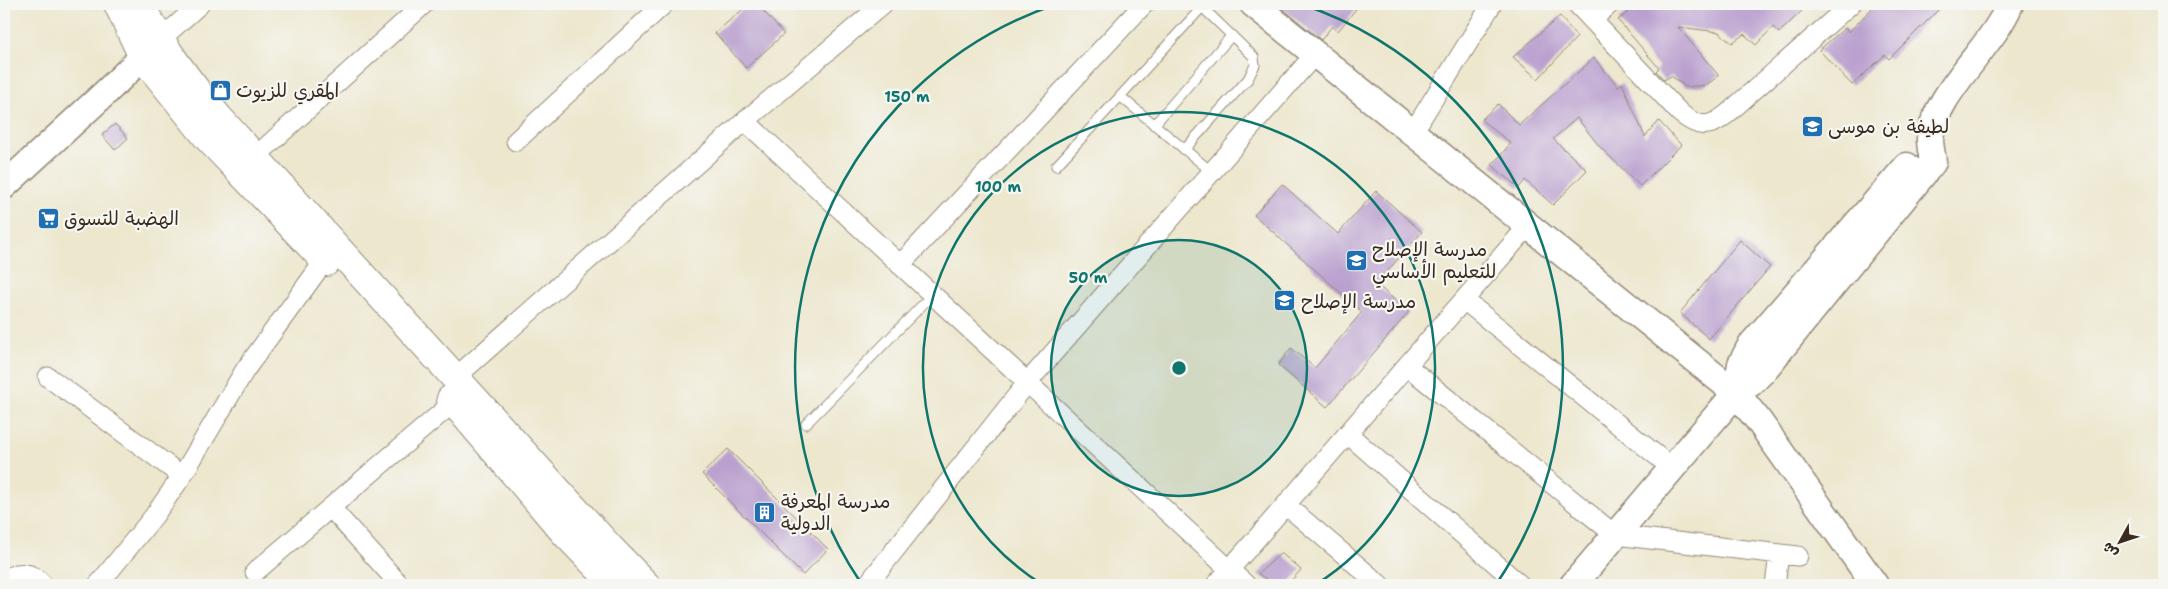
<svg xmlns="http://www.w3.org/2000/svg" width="2168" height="589" font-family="'Shantell Sans','Playpen Sans Arabic',sans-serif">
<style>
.building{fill:#baa0cf}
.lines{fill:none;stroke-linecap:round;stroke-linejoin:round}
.lane-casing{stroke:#948876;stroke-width:11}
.street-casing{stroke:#948876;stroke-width:21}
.secondary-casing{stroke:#948876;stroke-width:29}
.primary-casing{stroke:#948876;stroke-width:30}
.lane{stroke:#fff;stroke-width:9}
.street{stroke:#fff;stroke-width:19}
.secondary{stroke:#fff;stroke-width:26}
.primary{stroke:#fff;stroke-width:28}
.ring{fill:none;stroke:#0f766e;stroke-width:2.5}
.labels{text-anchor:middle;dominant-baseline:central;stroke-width:4.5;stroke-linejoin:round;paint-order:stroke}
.poi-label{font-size:19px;fill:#3b2a1e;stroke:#f6f6f2;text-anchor:start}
.centre{fill:#0f766e;stroke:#f6f6f2;stroke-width:2.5}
.ring-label{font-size:15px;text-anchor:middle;font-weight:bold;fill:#0f766e;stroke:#f6f6f2;stroke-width:4.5;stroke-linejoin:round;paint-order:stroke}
</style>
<rect width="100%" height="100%" fill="#f6f6f2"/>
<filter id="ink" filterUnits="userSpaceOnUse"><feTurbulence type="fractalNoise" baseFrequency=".02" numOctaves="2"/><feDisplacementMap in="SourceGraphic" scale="10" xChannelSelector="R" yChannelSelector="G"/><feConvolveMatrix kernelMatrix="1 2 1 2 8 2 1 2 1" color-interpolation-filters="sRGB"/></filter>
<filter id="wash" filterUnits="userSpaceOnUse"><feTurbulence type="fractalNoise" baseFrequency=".0096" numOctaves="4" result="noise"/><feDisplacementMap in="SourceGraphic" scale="20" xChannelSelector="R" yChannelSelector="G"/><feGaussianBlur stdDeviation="1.12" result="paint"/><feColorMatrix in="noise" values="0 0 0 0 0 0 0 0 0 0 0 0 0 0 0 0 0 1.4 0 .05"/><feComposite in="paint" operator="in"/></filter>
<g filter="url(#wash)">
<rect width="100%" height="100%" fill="#ede7ce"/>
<g id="blocks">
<path class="building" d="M749,4h8l27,30 -38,34 -31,-35z
M1277,4h83l-22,27 -6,-5 -11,14z
M1638,4h171l-30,29 -6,-6 -17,18 -12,-11 -12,9 -13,-11 -41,-5 41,49 -13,9 -20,2 -15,-11 -7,4 -8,-9 3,-3 -41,-48z
M1876,4h68l-55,55 -4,-4 -33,30 -33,-35 26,-22 4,4z
M1560,16l17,21 -39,42 -25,-22z
M1594,58l24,28 4,-3 23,54 14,-16 22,24 -41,41 -40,-39 -23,-29 -24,21 34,31 -34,35 -28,-25 -6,8 -27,-23 19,-22 -30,-23 17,-16 21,21z
M115,124l13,14 -13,12 -13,-15z
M1282,184l56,50 38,-43 46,41 -46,52 33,28 -82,95 -49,-42 13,-17 24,20 47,-56 -108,-97z
M1740,240l30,27 -61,72 -29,-26z
M728,449l100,100 -25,26 -101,-101z
M1281,553l20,17 -14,15h-12l-17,-11z"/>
</g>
</g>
<g filter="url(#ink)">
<use href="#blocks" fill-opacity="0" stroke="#948876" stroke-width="1"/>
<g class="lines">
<defs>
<path id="lane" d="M1121,97l91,75
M1154,125l78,-90
M1184,150l64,-71 7,-14 -1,-8 -52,-50
M1056,166l149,-162
M806,424l126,-129"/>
<path id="street" d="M883,4l-138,117 501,464
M1577,4l103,109c18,15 29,16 47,1l124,-110
M1592,20l18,-16
M160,40l40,-36
M1413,132l79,-128
M516,141l148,-137
M255,157l169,-153
M900,265l244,-261
M1464,300l208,168
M1407,366l208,169 183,21
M48,377l134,99
M456,377l289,-256
M1348,434l172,151
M1286,505l94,80
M331,508l69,77
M255,572l199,-170
M4,581c13,-11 28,-10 39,4
M98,585l56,-69 28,-40 63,-106 80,-110
M867,585l160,-202 289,-330
M1216,585l313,-360
M1775,585l4,-30"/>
<path id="secondary" d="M1253,4l483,389 22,27 117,165
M4,186l99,-91 56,-54
M1736,393l5,-29 10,-19 156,-179
M1573,585l163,-192 15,-10 12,-12 170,-209c-1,-8 -3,-16 -3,-23 4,-45 62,-91 80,-135"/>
<path id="primary" d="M118,4l25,53 64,80 119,125
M140,4c23,44 47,76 79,114l391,430 36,37
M451,399l113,133 51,53"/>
</defs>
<use href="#lane" class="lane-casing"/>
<use href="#street" class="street-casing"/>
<use href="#secondary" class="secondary-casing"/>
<use href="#primary" class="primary-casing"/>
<use href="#lane" class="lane"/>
<use href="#street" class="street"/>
<use href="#secondary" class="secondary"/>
<use href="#primary" class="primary"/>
</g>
</g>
<circle cx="1179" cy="368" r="128" fill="#0f766e" fill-opacity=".12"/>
<g class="ring">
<circle cx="1179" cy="368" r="128"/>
<path d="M1043 585A256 256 0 1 1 1315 585"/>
<path d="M861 583A384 384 0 0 1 1057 4M1301 4A384 384 0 0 1 1497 583"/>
</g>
<defs>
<symbol id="shop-square" viewBox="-11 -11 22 22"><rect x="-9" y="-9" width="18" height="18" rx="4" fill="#1f6fb2" stroke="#f6f6f2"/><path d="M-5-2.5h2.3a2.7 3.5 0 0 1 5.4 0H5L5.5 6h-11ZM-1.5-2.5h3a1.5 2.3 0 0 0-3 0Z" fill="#fff"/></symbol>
<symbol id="school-square" viewBox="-11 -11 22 22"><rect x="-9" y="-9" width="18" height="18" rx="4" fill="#1f6fb2" stroke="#f6f6f2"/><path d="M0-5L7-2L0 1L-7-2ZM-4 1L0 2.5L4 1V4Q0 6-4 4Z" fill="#fff"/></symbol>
<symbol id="supermarket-square" viewBox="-11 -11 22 22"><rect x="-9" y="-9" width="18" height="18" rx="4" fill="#1f6fb2" stroke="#f6f6f2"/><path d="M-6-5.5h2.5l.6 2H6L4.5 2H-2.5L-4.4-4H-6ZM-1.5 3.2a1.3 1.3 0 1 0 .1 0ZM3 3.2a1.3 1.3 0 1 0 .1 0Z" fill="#fff"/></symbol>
<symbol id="building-square" viewBox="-11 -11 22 22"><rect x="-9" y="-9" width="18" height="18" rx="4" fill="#1f6fb2" stroke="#f6f6f2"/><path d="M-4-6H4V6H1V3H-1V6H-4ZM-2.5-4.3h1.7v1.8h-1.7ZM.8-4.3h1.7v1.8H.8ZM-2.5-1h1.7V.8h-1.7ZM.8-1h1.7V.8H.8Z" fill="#fff"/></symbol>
</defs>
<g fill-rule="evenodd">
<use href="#shop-square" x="208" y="78" width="25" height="25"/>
<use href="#school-square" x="1800" y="114" width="25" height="25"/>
<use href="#supermarket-square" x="36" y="206" width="25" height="25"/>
<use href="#school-square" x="1344" y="248" width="25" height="25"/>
<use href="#school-square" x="1272" y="288" width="25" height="25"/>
<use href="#building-square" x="752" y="500" width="25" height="25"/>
</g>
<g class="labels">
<g class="poi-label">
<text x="236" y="90">المقري للزيوت</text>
<text x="1828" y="126">لطيفة بن موسى</text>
<text x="64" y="218">الهضبة للتسوق</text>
<text x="1372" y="249">مدرسة الإصلاح<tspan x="1372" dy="22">للتعليم الأساسي</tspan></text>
<text x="1301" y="301">مدرسة الإصلاح</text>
<text x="781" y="501">مدرسة المعرفة<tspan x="781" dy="22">الدولية</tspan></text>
</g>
</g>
<circle cx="1179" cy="368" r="8" class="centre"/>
<g class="ring-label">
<text x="907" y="102">150 m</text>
<text x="998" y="192">100 m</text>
<text x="1088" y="283">50 m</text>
</g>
<rect width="2168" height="589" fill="none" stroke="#f6f6f2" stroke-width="20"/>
<g transform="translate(2120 542) rotate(230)" stroke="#f6f6f2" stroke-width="4" paint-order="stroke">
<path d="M0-4L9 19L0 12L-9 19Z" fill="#3b2a1e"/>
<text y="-8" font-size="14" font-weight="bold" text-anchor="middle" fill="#3b2a1e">ش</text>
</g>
</svg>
